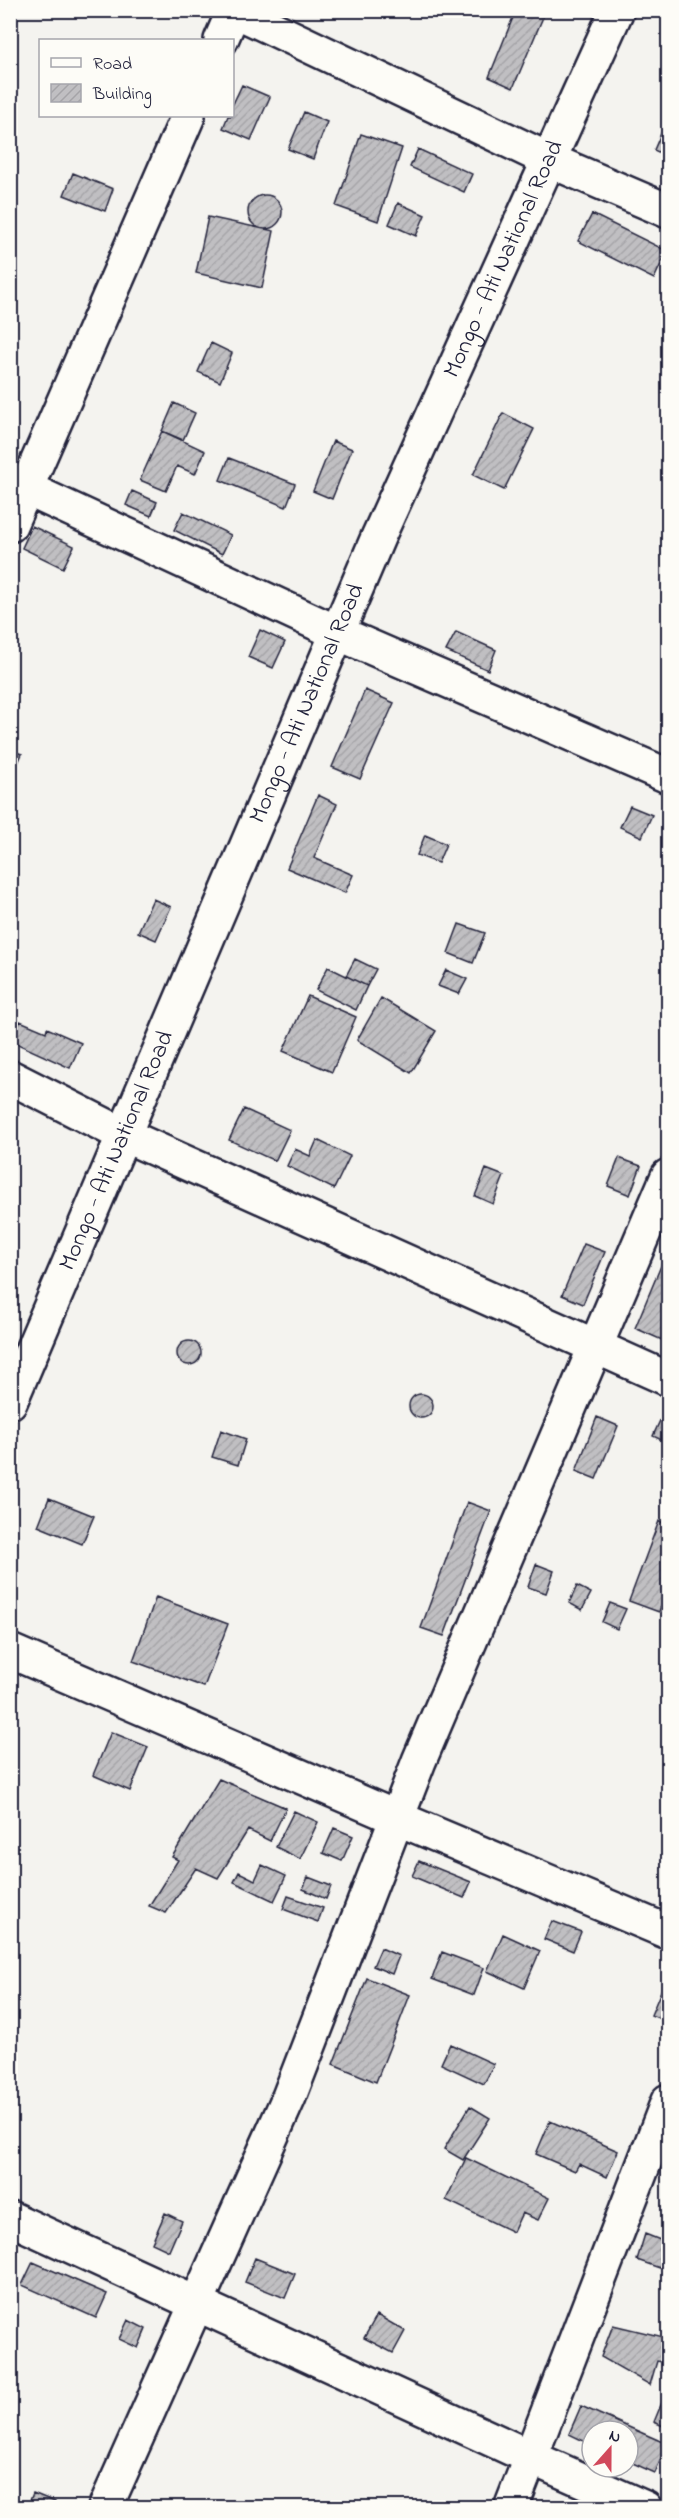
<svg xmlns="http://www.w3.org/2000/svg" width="679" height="2518" font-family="'Indie Flower',sans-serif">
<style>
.building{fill:url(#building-hatch);stroke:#22223b;stroke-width:1.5}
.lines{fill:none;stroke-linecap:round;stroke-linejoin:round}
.minor-casing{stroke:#22223b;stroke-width:38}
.major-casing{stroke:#22223b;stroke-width:38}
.minor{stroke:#fdfcf7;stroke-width:33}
.major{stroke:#fdfcf7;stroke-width:33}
.labels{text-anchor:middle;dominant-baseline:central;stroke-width:5;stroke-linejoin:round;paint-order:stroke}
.street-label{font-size:24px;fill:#22223b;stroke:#fdfcf7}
</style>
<defs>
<pattern id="building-hatch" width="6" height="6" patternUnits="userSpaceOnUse" patternTransform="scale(1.5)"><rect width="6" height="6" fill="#c0bfc2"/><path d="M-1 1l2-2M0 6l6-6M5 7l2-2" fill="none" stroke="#a5a4a8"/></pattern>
</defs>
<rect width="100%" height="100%" fill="#f4f3ef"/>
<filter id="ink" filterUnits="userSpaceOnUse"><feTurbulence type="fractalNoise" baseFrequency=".0167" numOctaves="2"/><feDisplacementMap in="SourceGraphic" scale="12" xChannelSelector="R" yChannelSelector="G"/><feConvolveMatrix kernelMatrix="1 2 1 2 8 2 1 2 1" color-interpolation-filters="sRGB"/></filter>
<g filter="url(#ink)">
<path class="building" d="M516,10h30l-33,78 -24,-11z
M242,85l28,12 -19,43 -28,-12 5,-12h4v-10z
M304,112l23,10 -14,37 -25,-10z
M668,117v40l-14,-7z
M361,134l41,14 -24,73 -42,-15z
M418,149l54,25 -8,18 -54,-25z
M73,173l40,16 -8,22 -41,-16z
M248 212a17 17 0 1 1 34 0a17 17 0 1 1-34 0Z
M398,203l27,12 -9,21 -27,-12z
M592,214l75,37 -13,28 -76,-38z
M208,217l66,14 -12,57 -66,-15z
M211,343l21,10 -12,29 -22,-10z
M174,403l21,10 -12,27 -21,-9z
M503,413l31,16 -30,61 -31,-15z
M162,431l43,20 -10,23 -18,-8 -11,25 -26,-11z
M333,441l19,8 -20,50 -19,-8z
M229,458l66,26 -9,23 -66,-27z
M132,491l25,11 -6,14 -25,-11z
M183,512l48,23 -9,19 -48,-24z
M32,526l42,20 -11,22 -41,-20z
M260,630l25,12 -12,26 -25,-11z
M456,632l40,18 -8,20 -42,-19z
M365,690l29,13 -34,76 -28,-12z
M10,750l12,4 -12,27z
M318,795l19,9 -23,54 39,17 -8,18 -58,-25z
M630,806l22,9 -10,22 -22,-10z
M425,835l21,9 -8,19 -21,-8z
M153,899l18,8 -15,33 -18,-8z
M459,924l26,9 -12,30 -25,-10z
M355,959l21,10 -9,17 -21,-10z
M328,967l39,19 -11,24 -40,-20z
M446,970l21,9 -8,15 -21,-8z
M308,996l48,21 -24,55 -49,-21z
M381,998l55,33 -25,42 -54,-33z
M20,1021l26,11 1,-4 34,15 -11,25 -59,-27z
M244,1109l46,21 -15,31 -46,-21z
M317,1140l33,16 -16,33 -47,-23 8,-17 15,7z
M619,1158l22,8 -11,29 -22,-9z
M486,1169l18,7 -11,28 -18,-8z
M584,1244l21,8 -22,52 -21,-9z
M668,1249v75l-6,16 -27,-12z
M177 1353a12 12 0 1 1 24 0a12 12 0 1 1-24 0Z
M409 1406a12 12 0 1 1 24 0a12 12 0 1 1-24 0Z
M663,1414l5,2v27l-15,-7z
M597,1417l21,9 -22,53 -20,-8z
M221,1430l25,9 -8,26 -26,-8z
M49,1498l45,18 -12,28 -44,-18z
M467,1502l24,9 -47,125 -23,-8z
M659,1521l9,4v61l-9,26 -30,-11z
M536,1564l18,7 -8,22 -18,-6z
M577,1586l14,7 -9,17 -13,-7z
M156,1597l72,27 -24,63 -71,-26z
M610,1603l16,6 -9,20 -15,-7z
M111,1732l37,15 -18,44 -37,-16z
M219,1779l67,29 -16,33 -22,-11 -30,48 -22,-10 -30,45 -17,-7 29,-46 -6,-3z
M294,1811l24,11 -18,37 -24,-12z
M334,1828l19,8 -11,25 -19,-8z
M419,1861l52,21 -7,16 -52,-22z
M262,1865l24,11 -12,25 -40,-19 5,-10 16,8z
M308,1877l23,9 -5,13 -23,-10z
M288,1896l35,12 -5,14 -35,-13z
M552,1921l29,11 -8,19 -29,-12z
M503,1934l37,17 -16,37 -37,-17z
M381,1948l18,8 -7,18 -19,-8z
M442,1952l42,16 -10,27 -42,-16z
M668,1974v48l-17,-7z
M367,1978l43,17 -34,87 -43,-18z
M450,2044l44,20 -10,20 -43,-20z
M470,2106l20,12 -27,42 -19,-11z
M550,2121l68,30 -11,26 -28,-13 -4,7 -39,-17z
M466,2158l83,40 -11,22 -16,-7 -9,19 -67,-32z
M165,2213l17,8 -13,30 -17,-8z
M645,2234l23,9v28l-31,-11z
M255,2258l40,16 -10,24 -40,-16z
M33,2262l74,32 -11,24 -74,-33z
M377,2315l28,16 -12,22 -29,-15z
M128,2320l18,9 -8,19 -19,-9z
M613,2325l55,13v25l-11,-2 -7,24 -49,-28z
M663,2400l5,2v26l-14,-6z
M581,2406l86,38 -12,29 -27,-12v-30h-36v14l-23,-11z
M33,2493l22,9 -2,6h-26z
M338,2501l9,1 6,6h-21z"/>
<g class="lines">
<defs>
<path id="minor" d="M221,40l13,-30 315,150 119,51
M10,481l328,152 330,143
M10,525l178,-409
M10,1077l114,58 544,244
M10,1651l387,167 271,114
M10,2218l520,239 115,51
M105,2508l184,-411 130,-336 249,-585
M511,2508l157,-407"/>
<g id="major">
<path id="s1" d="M10,1402l369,-867 238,-525"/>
</g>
</defs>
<use href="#minor" class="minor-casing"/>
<use href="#major" class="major-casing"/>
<use href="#minor" class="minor"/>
<use href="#major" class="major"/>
</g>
</g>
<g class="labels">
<g class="street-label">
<text stroke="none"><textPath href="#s1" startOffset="1245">Mongo - Ati National Road</textPath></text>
<text stroke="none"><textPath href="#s1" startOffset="759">Mongo - Ati National Road</textPath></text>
<text stroke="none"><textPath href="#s1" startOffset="273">Mongo - Ati National Road</textPath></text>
</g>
</g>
<rect width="679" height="2518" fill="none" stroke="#fdfcf7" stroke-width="36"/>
<rect x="18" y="18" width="643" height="2482" fill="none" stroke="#22223b" stroke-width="2" filter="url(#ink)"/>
<rect x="39" y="39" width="195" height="78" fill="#fdfcf7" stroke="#a5a5ac" stroke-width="1.5"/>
<rect x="51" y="58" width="30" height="9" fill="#fdfcf7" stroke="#a5a5ac" stroke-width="1.5"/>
<text x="93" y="69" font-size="18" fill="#22223b">Road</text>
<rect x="51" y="84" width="30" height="18" fill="url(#building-hatch)" stroke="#a5a5ac" stroke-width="1.5"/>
<text x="93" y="99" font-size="18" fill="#22223b">Building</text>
<g transform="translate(610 2449) rotate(21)"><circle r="28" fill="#fdfcf7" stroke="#a5a5ac" stroke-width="1.5"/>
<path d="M0-4.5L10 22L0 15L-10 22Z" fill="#d1495b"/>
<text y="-9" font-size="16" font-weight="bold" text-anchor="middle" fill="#22223b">N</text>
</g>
</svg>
